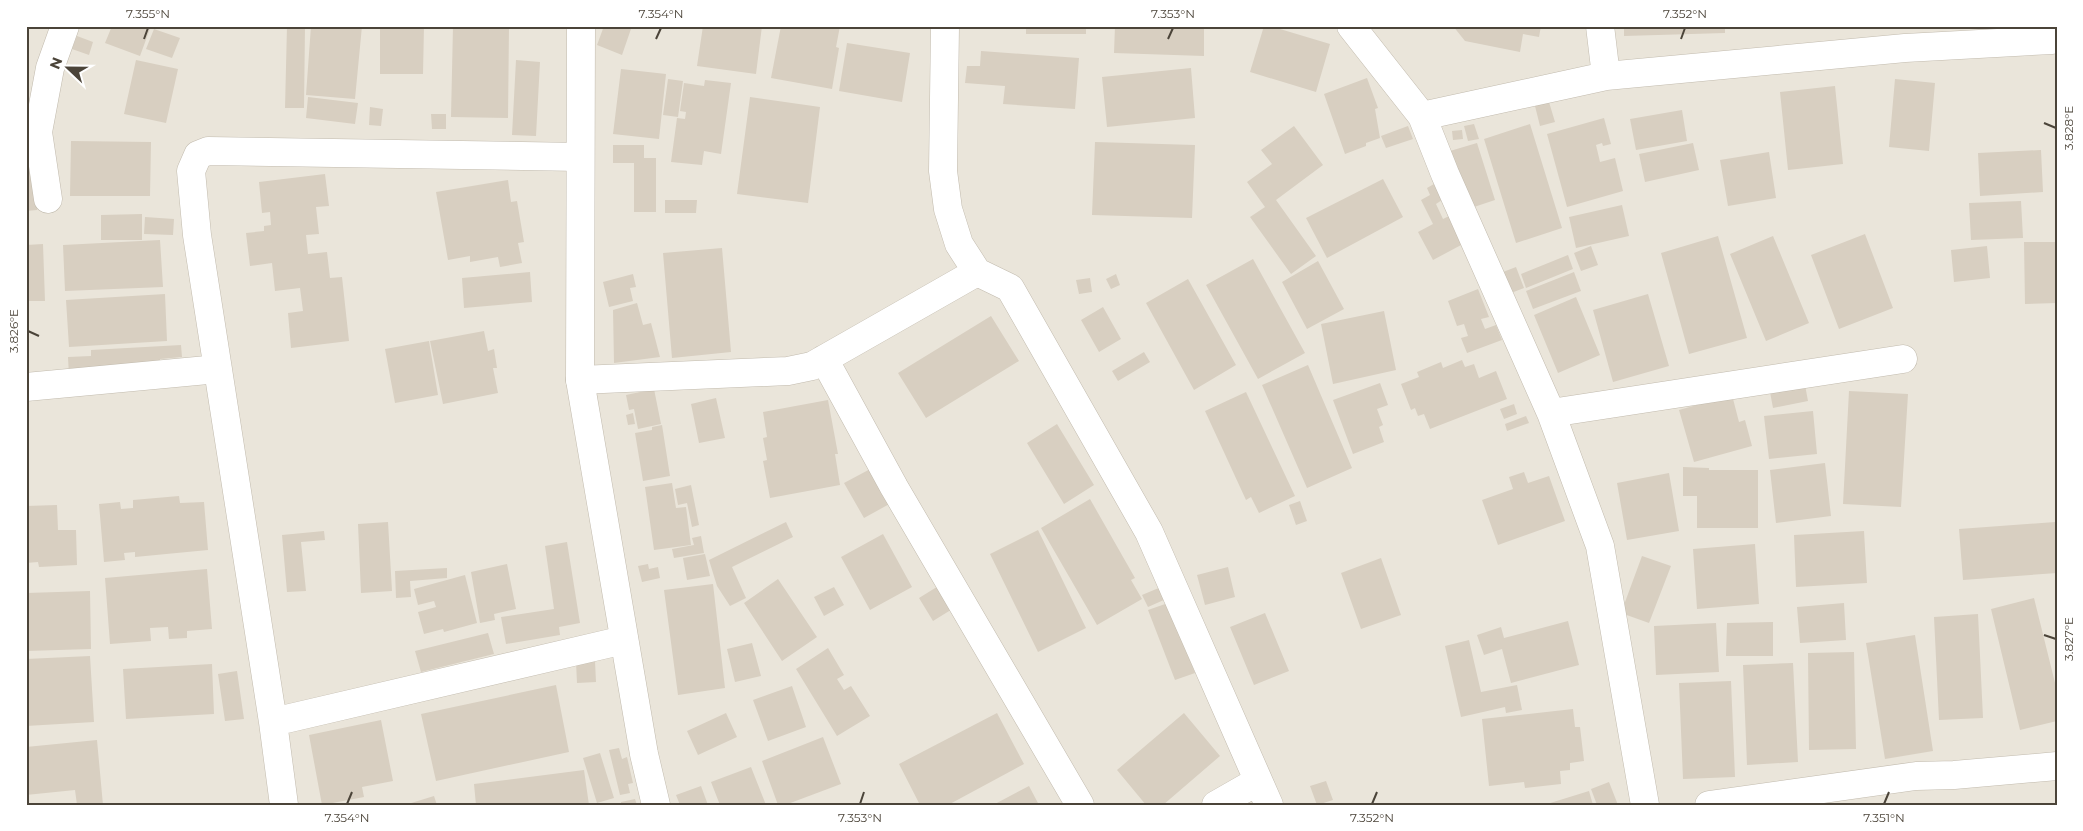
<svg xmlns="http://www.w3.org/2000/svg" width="2083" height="831" font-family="Montserrat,sans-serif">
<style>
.residential{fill:#eae5da}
.building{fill:#d8cfc1}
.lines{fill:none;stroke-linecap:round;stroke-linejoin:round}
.minor-casing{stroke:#c2bbae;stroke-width:29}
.tertiary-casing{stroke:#c2bbae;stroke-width:29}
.minor{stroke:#fff;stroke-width:28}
.tertiary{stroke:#fff;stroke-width:28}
.ticks{fill:none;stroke:#4b4439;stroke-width:2}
.neatline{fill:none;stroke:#4b4439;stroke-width:2}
.ticks-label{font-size:12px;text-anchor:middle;fill:#4b4439}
</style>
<rect width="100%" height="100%" fill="#f6f3ec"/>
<path class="residential" d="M26,26h2031v779h-2031z"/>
<path class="building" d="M112,26h39l-11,30 -35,-13z
M287,26h18l-1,82h-19z
M311,26h51l-7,73 -49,-4z
M380,26h44l-1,48h-43z
M453,26h56l-1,92 -57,-1z
M604,26h28l-10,29 -25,-10z
M703,26h59l-6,48 -59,-8z
M781,26h59l-4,21 3,1 -7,41 -61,-11z
M1026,26h60v8h-60z
M1115,26h89v30l-90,-3z
M1264,26h6l60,18 -14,48 -66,-20z
M1453,26h88l-2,11 -16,-3 -3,18 -55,-11z
M1624,26h101v7l-101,3z
M154,29l26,9 -8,20 -26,-9z
M77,36l16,6 -4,13 -17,-6z
M847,43l63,10 -8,49 -63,-11z
M981,51l98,7 -4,51 -72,-5 2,-18 -40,-3 2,-17h13z
M136,60l42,9 -12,54 -42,-9z
M516,60l24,2 -4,74 -24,-1z
M1191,68l4,50 -88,9 -5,-50z
M621,69l45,5 -7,65 -46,-5z
M1367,78l11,30 -3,1 5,29 -14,5v3l-21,8 -21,-60z
M668,79l15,2 -5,36 -15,-2z
M1895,79l40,4 -6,68 -40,-4z
M705,80l26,3 -10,71 -17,-3 -2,14 -31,-3 6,-44 8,1 1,-7 -6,-1 4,-28 20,3z
M1835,86l8,78 -55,6 -8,-78z
M308,97l50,6 -3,21 -49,-6z
M750,97l70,10 -12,96 -71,-9z
M1549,102l6,20 -15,4 -5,-20z
M370,107l13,2 -2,17 -12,-1z
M1682,110l5,31 -51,9 -6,-31z
M431,114h15v15h-14z
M1604,118l7,26 -8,2 -1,-3 -6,2 4,17 15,-4 8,33 -56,16 -20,-73z
M1474,124l5,15 -11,2 -4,-15z
M1530,124l32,104 -46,15 -32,-104z
M1294,126l29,39 -47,35 40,56 -25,18 -41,-57 15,-10 -18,-25 25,-18 -11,-14z
M1408,126l5,13 -27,9 -5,-12z
M1462,130l1,9 -10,1 -1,-9z
M71,141l80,1 -1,54h-80z
M1095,142l100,3 -3,73 -100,-3z
M1477,143l18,57 -27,9 -18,-58z
M1693,143l6,27 -54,12 -6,-28z
M26,145h6l5,65 -11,1z
M613,145h31v13h12v54h-22v-49h-21z
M2041,150l2,42 -63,4 -2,-43z
M1769,152l7,46 -48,8 -8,-46z
M325,174l4,32 -13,1 3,27 -13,1 2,19 19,-2 3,26 12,-1 7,64 -58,7 -3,-35 15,-2 -3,-23 -25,3 -3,-28 -22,3 -4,-33 18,-2v-5l7,-1 -1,-13 -8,1 -3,-31z
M1383,179l20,38 -76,41 -21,-40z
M508,180l3,22 6,-1 7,41 -6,1 4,20 -22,4 -2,-10 -28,5v-6l-22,4 -12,-68z
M1434,184l8,16 -6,4 7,15 6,-3 14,28 -30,16 -15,-28 15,-8 -12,-24 9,-5 -3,-7z
M665,200h32l-1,13h-31z
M2021,201l2,37 -52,2 -2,-37z
M1622,205l7,31 -53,12 -7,-31z
M142,214v26h-41v-25z
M145,217l29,2 -1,16 -29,-1z
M1865,234l28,74 -54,21 -28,-74z
M1718,236l29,102 -58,16 -28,-101z
M1773,236l36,87 -43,18 -36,-87z
M160,240l3,47 -98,4 -2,-46z
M2024,242h33v61l-32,1z
M43,244l2,57h-19v-56z
M1591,246l7,19 -17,6 -7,-18z
M1987,246l3,32 -36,4 -3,-32z
M722,248l9,104 -59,6 -9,-105z
M1568,255l5,14 -47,19 -5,-14z
M1253,259l52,94 -47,26 -52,-94z
M1318,261l26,48 -37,20 -25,-47z
M1516,267l8,21 -13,5 -8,-21z
M530,272l2,30 -68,6 -2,-30z
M1574,272l7,19 -48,18 -7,-18z
M633,274l3,13 -6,1 3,13 -24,6 -6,-25z
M1116,274l4,11 -9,4 -5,-10z
M1090,278l2,14 -13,2 -3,-14z
M1188,279l48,86 -42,25 -48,-87z
M1478,289l11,28 -8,2 4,10 11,-4 6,15 -35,13 -6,-15 7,-2 -4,-12 -7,2 -9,-25z
M165,294l2,47 -98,6 -3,-47z
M1648,294l21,72 -56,16 -20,-72z
M1576,297l24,58 -42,18 -24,-58z
M637,303l6,22 8,-2 9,34 -46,6 -1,-53z
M1103,307l18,32 -22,13 -18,-32z
M1384,311l12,59 -63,14 -12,-60z
M991,316l28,45 -93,57 -28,-45z
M484,331l4,20 6,-2 3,19h-4l5,25 -55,11 -13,-63z
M429,341l9,54 -43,8 -10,-54z
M181,345l1,12 -22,2v7l-91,10 -1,-19 23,-1v-6z
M1144,352l6,10 -32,19 -6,-10z
M1462,360l3,7 9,-3 5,14 17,-7 11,28 -77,30 -6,-15 -6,2 -3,-8 -4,2 -10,-26 18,-7 -2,-5 24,-10 2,6z
M1308,365l44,103 -45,20 -45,-103z
M1380,383l8,22 -11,4 6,16 -4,2 5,15 -31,12 -20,-54z
M1805,385l3,16 -35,7 -3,-16z
M654,389l7,35 -23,5 -4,-20 -5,1 -3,-15z
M1849,391l59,3 -7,113 -58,-3z
M1246,392l49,104 -36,17 -8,-16 -5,3 -41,-89z
M1732,395l7,27 6,-2 7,26 -58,16 -15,-52z
M716,398l9,40 -26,5 -8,-39z
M828,400l10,54h-3l5,31 -70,13 -7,-37 4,-1 -4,-22 4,-1 -4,-25z
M1514,404l3,10 -13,5 -4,-10z
M1813,411l4,43 -48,5 -5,-43z
M633,413l2,11 -7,1 -2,-10z
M1526,416l3,7 -22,8 -2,-7z
M1057,424l37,61 -30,19 -37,-61z
M662,425l8,51 -27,5 -8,-48 17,-3v-3z
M1825,463l6,53 -55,7 -6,-53z
M874,467l19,35 -29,16 -20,-35z
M1683,467l26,1v2h49v58h-61v-32h-14z
M1524,472l4,11 21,-7 16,45 -67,24 -16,-45 31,-11 -4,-12z
M1669,473l10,58 -52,9 -10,-57z
M672,483l4,25 10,-1 5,38 -37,5 -9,-63z
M691,485l8,40 -7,2 -5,-24 -9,2 -3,-16z
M179,496l1,7 24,-1 4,48 -73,7v-5l-11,1 1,7 -21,2 -5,-58 21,-2 1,7 12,-1v-8z
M1090,499l45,79 -4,2 11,19 -45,26 -56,-97z
M1300,501l7,20 -11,4 -7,-20z
M57,505l1,25h18l1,35 -38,2 -1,-5 -12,1v-57z
M388,522l4,69 -31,2 -3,-69z
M786,522l7,15 -61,30 14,31 -16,8 -13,-20 -8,-26z
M2055,522l2,51 -94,7 -4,-51z
M1038,530l48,98 -48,24 -48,-98z
M324,531l1,9 -24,2 5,49 -19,1 -5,-57z
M1864,531l3,52 -71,4 -2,-52z
M883,534l29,53 -42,23 -29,-53z
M701,536l3,17 -30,5 -2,-9 22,-4 -2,-7z
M567,542l13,81 -21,4 1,8 -54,9 -5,-27 53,-8 -9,-63z
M1755,544l4,60 -62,5 -4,-60z
M705,554l5,22 -23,4 -4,-22z
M1642,556l29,10 -22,57 -28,-10z
M1381,558l20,57 -40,14 -20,-56z
M507,564l9,45 -22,5 1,6 -15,3 -9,-51z
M648,564l1,5 9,-2 2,11 -18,4 -4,-16z
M1228,567l7,30 -30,8 -8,-30z
M447,568v10l-37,3 1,16 -15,1 -1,-27z
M207,569l5,60 -25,2v7l-18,1 -1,-12 -18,1 1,13 -41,3 -5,-66z
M465,575l12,48 -33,9 -1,-3 -19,5 -6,-22 18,-5 -2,-6 -16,4 -4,-16z
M778,579l39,58 -35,24 -38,-58z
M713,584l12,104 -47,7 -14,-105z
M940,585l14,23 -21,13 -14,-23z
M834,587l10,18 -20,11 -10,-19z
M1161,587l5,12 -18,8 -6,-12z
M90,591l1,58 -65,2v-58z
M2034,598l23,93v30l-37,9 -29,-121z
M1168,603l27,70 -20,7 -27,-70z
M1844,603l2,37 -46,3 -3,-36z
M1265,613l24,58 -35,14 -24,-58z
M1978,614l5,104 -44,2 -5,-103z
M1568,621l11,44 -68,18 -9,-34 -18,6 -7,-20 24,-8 3,11z
M1773,622v34h-47l1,-33z
M1716,623l3,49 -63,3 -2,-49z
M488,633l6,21 -73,18 -6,-21z
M1915,635l18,116 -48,8 -19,-116z
M1469,640l12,52 36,-7 5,25 -16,3 -1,-6 -44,10 -16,-71z
M752,643l9,33 -26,6 -8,-33z
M828,648l16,27 -7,4 7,11 7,-4 19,30 -33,20 -41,-67z
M1854,652l2,97 -47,1 -1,-97z
M90,656l4,66 -68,4v-67z
M595,661l1,21 -19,1 -1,-21z
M1793,663l5,99 -51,3 -4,-100z
M212,664l2,50 -88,5 -3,-50z
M237,671l7,48 -19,2 -7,-47z
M1731,681l4,96 -52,2 -4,-96z
M556,685l13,67 -133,29 -15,-67z
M792,686l14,41 -38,14 -15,-41z
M1573,709l2,18h5l4,34 -14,2v7l-10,1 1,13 -36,4 -1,-6 -35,4 -7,-67z
M726,713l11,24 -39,18 -11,-24z
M997,713l27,51 -76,41h-28l-21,-41z
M1184,713l36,43 -57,49h-17l-29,-35z
M381,720l12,61 -31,6 2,10 -42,8 -13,-70z
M823,737l18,47 -56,21h-7l-16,-44z
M97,740l6,65h-26l-2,-15 -49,5v-48z
M619,748l3,11 5,-2 6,26 -5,1 2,9 -10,2 -11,-45z
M600,753l14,45 -17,5 -14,-45z
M751,767l15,38h-46l-9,-23z
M584,770l5,35h-113l-2,-21z
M1326,781l7,19 -16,5 -7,-19z
M1609,782l9,23h-21l-6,-16z
M701,786l7,19h-28l-4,-10z
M1029,786l10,19h-46z
M1589,791l4,14h-46v-1z
M434,796l3,9h-29v-1z
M635,799l2,6h-16v-3z"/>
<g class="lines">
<defs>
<path id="minor" d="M945,26l-2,145 5,38 11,35 18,28 33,16 139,244 120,273
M1351,26l71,90 23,58 106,239 49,133 45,259
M1600,26l6,50
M1422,116l184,-40 299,-28 147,-8
M48,199l-10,-67 12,-64 15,-42
M824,359l70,128 186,318
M580,380l208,-9 24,-5 165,-94
M26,387l192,-18
M1551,413l352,-54
M273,722l351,-82
M284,805l-11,-83 -76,-487 -6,-64 7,-16 10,-4 372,6
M1216,805l42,-24
M1709,805l207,-29 38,-1 103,-9"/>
<path id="tertiary" d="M581,26l-1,354 64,374 12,51"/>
</defs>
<use href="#minor" class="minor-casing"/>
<use href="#tertiary" class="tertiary-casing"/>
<use href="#minor" class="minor"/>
<use href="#tertiary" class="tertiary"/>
</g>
<path class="ticks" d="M144,39l4,-11M656,39l5,-11M1168,39l5,-11M1681,39l4,-11M2044,123l12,5M28,331l11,5M2044,635l12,4M347,804l5,-12M860,804l4,-12M1372,804l5,-12M1884,804l5,-12"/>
<rect width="2083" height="831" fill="none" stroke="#ffffff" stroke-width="55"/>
<g transform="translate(68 68) rotate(292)" stroke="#ffffff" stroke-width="4" paint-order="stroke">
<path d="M0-4L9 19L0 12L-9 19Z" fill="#4b4439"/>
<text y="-8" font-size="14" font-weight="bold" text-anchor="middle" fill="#4b4439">N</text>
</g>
<rect x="28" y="28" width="2028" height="776" class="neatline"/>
<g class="ticks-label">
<text x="148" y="18">7.355°N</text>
<text x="661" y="18">7.354°N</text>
<text x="1173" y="18">7.353°N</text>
<text x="1685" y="18">7.352°N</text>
<text transform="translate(2069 128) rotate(-90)" y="4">3.828°E</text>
<text transform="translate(14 331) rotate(-90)" y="4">3.826°E</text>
<text transform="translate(2069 639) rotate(-90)" y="4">3.827°E</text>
<text x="347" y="822">7.354°N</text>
<text x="860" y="822">7.353°N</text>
<text x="1372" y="822">7.352°N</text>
<text x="1884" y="822">7.351°N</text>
</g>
</svg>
